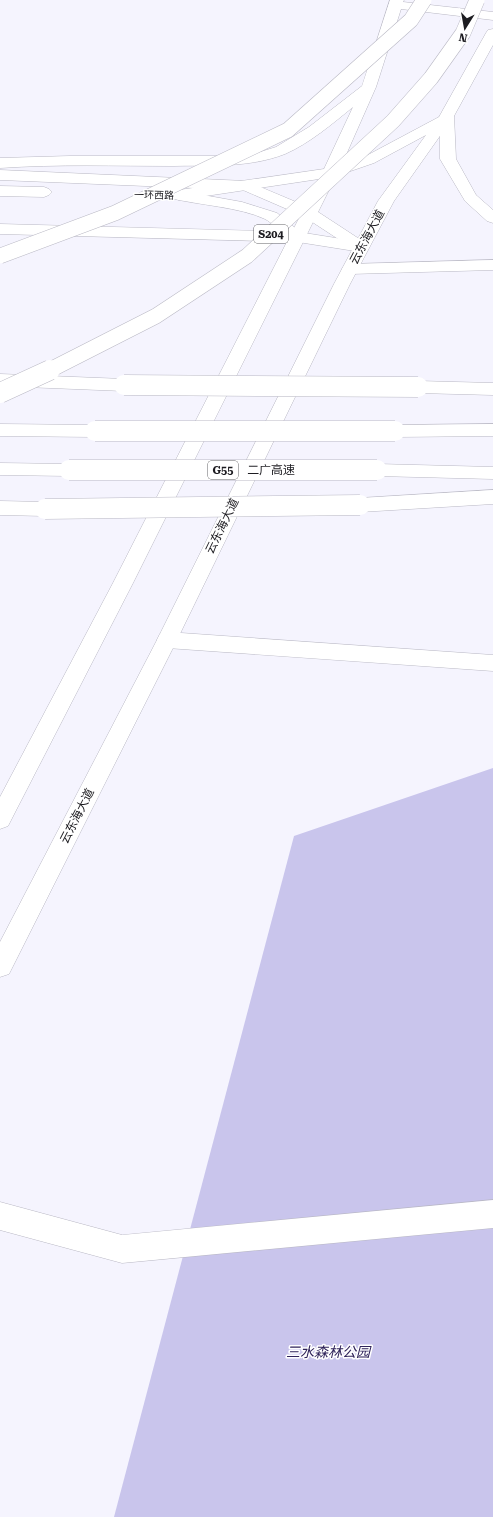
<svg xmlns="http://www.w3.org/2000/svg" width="493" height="1517" font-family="'Roboto Serif','Noto Sans SC',serif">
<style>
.green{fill:#c9c5ec}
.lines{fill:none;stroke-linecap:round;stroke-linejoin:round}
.minor-casing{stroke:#b9b8c4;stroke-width:1}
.major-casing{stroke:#b9b8c4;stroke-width:1}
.highway-casing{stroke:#b9b8c4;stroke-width:1}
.minor{fill:#fff;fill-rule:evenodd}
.major{fill:#fff;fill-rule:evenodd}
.highway{fill:#fff;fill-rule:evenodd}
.highway-bridge-far1-casing{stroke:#b9b8c4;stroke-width:16;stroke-linecap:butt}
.highway-bridge-casing{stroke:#b9b8c4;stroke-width:21;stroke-linecap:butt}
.highway-bridge-far1{stroke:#fff;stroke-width:15}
.highway-bridge{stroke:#fff;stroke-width:20}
.labels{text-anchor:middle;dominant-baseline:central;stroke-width:3;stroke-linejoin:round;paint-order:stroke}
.far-street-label{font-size:10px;fill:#1d1c21;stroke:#fff}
.shield{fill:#fff;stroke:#616064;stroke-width:1}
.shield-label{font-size:11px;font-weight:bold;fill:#1d1c21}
.street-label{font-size:12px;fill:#1d1c21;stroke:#fff}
.near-park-label{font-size:14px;font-style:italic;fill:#2f235a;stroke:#fff}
</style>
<rect width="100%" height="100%" fill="#f5f4fe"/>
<path class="green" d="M493,768v749h-379l180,-681z"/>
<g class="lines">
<defs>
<path id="minor" d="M0,170l246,11 69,29 52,34 2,3 -2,3 -6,2 -6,-2 -52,-34 -60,-26 -243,-10z
M0,186l44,1 5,2 3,3 -3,3 -5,2 -44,-1z
M175,190l67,12 35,11 29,24 -2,3c-16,4 -26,-14 -39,-21 -25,-12 -67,-14 -95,-21l-3,-3 3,-3z
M493,1200v28l-371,35 -122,-33v-28l122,33z"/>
<path id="major" d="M390,0h14l-1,2 90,10v8l-92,-11 -25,78 -34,77 22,-7 75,-40 47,-84 2,-3 5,-1v16l-39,71 -60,85 -44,83 -173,356 -168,334 -9,3v-35l157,-302 177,-356 44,-83 48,-66 -52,28 -38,13 -203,407 -125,243 -8,3v-32l113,-214 206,-404 -140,21 -5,-2 -3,-3 3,-3 5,-2 145,-21 29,-62c-21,17 -43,36 -68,47 -36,14 -74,11 -111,12 -58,0 -116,-2 -174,2v-10l70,-2h154l33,-3 19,-6 33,-20 53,-41z"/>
<path id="highway" d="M447,112l5,1 2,3 2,43 20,36 17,15v13l-6,-2 -22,-20 -25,-42v-43l2,-3z
M0,224l298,8 63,10 6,2 2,3 -2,3 -6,2 -63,-10 -298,-8z
M493,260v10l-143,4 -6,-2 -2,-3 2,-3 6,-2z
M0,374l124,5 6,2 3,4 -3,4 -6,2 -124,-5z
M418,381l75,2v12l-75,-2 -6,-2 -3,-4 3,-4z
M0,424l95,1 6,2 3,4 -3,4 -6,2 -95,-1z
M493,424v12l-98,1 -6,-2 -3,-4 3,-4 6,-2z
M0,463l69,1 7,1 2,5 -2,5 -7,1 -69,-1z
M377,464l116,3v12l-116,-3 -7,-1 -2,-5 2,-5z
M493,490v14l-133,8 -7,-2 -3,-5 3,-5 7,-2z
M0,501l45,1 7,2 3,5 -3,5 -7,2 -45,-1z
M167,632l326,23v16l-326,-23 -7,-2 -3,-6 3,-6z"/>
</defs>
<use href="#minor" class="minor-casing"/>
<use href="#major" class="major-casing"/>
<use href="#highway" class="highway-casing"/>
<use href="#minor" class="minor"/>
<use href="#major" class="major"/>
<use href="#highway" class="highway"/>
<defs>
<path id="highway-bridge-far1" d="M0,256l115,-43 173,-83 123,-110 13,-20
M48,371l108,-55 91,-60 146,-135 38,-43 32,-45 14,-33"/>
<path id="highway-bridge" d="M124,385l294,2
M0,393l50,-23
M95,431h300
M69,470h308
M45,509l315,-4"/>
</defs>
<use href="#highway-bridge-far1" class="highway-bridge-far1-casing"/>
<use href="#highway-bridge" class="highway-bridge-casing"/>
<use href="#highway-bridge-far1" class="highway-bridge-far1"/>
<use href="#highway-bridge" class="highway-bridge"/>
</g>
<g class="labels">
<g class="far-street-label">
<text transform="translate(154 195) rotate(1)">一环西路</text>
</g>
<g class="shield">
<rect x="254" y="225" width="34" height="18" rx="3"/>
<rect x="208" y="461" width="30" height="18" rx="3"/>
</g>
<g class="shield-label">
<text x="271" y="234">S204</text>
<text x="223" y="470">G55</text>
</g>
<g class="street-label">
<text transform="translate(367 237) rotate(-62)">云东海大道</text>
<text x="271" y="470">二广高速</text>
<text transform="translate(222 526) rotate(-64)">云东海大道</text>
<text transform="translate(77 816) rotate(-63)">云东海大道</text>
</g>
<g class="near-park-label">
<text x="328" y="1352">三水森林公园</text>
</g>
</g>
<g transform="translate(465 28) rotate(191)" stroke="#ffffff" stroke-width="3" paint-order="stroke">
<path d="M0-3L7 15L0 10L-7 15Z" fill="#1d1c21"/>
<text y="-6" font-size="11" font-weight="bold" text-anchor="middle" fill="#1d1c21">N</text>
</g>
</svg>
